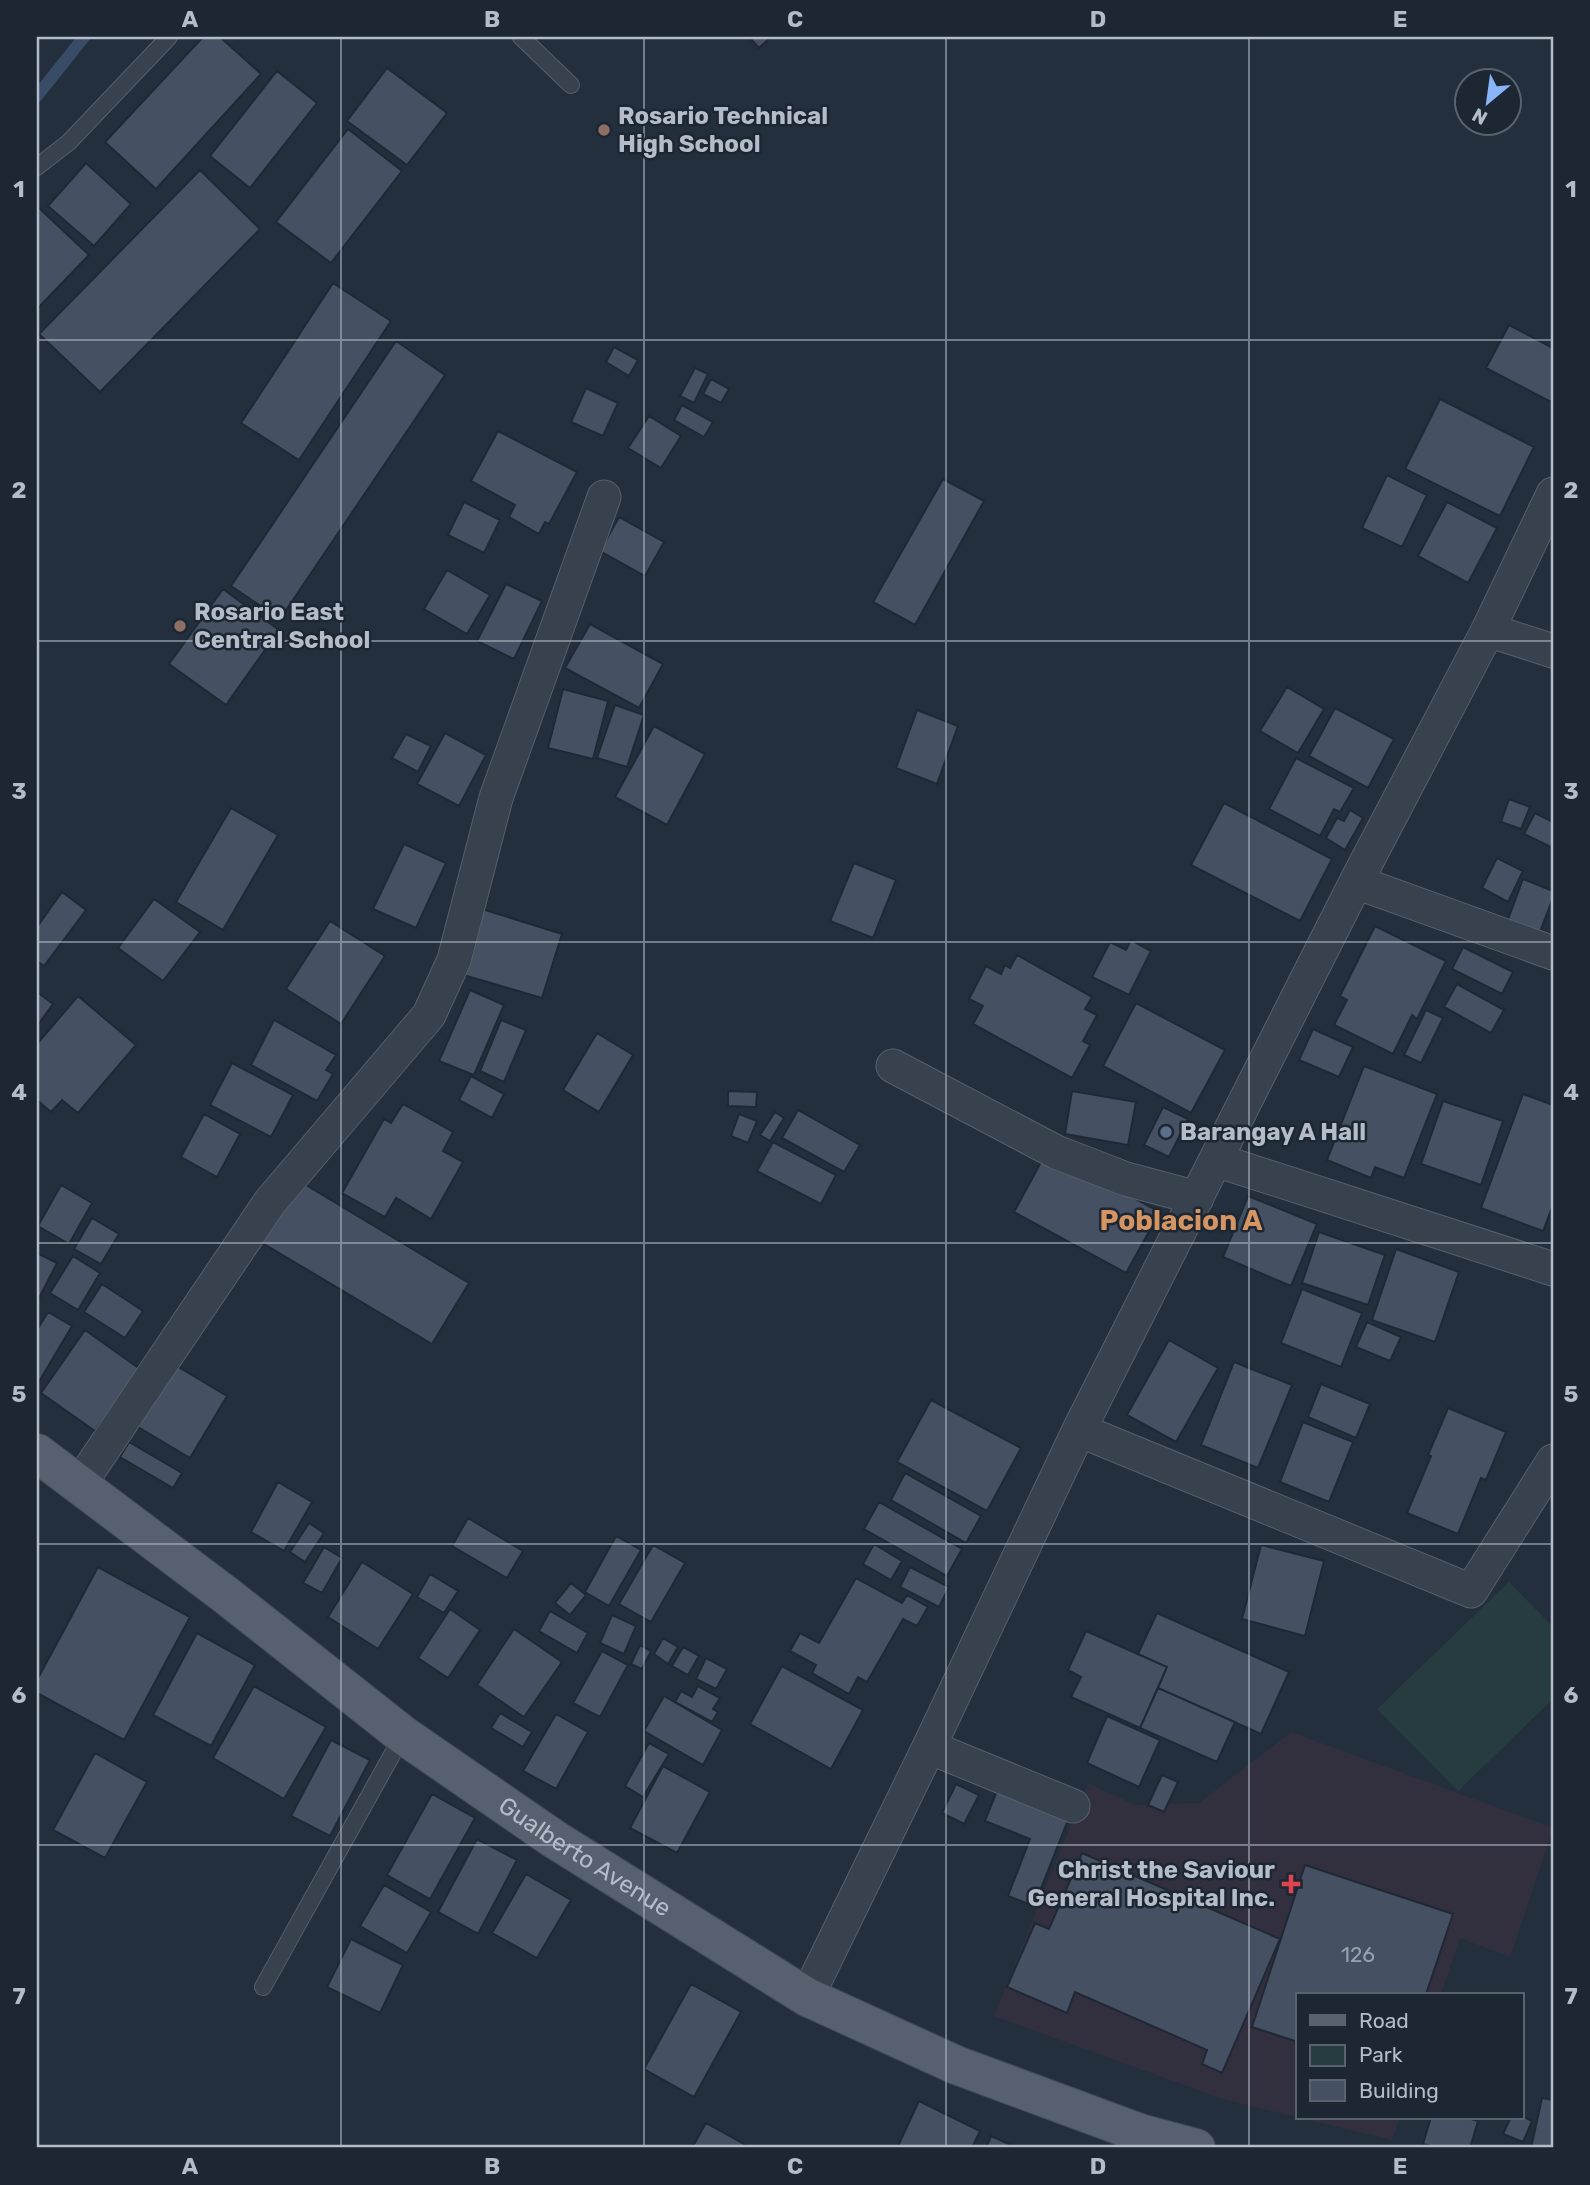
<svg xmlns="http://www.w3.org/2000/svg" width="1590" height="2185" font-family="Rubik,sans-serif">
<style>
.medical{fill:#32303f}
.green{fill:#263c3f}
.lines{fill:none;stroke-linecap:round;stroke-linejoin:round}
.stream{stroke:#394c67;stroke-width:12}
.building{fill:#455162;stroke:#1f2835;stroke-width:2}
.lane-casing{stroke:#565f6c;stroke-width:18}
.street-casing{stroke:#565f6c;stroke-width:35}
.primary-casing{stroke:#414a57;stroke-width:40}
.lane{stroke:#38414e;stroke-width:16}
.street{stroke:#38414e;stroke-width:33}
.primary{stroke:#56606e;stroke-width:38}
.grid{fill:none;stroke:#b4bcc9;stroke-width:2;stroke-opacity:0.55}
.education-dot{fill:#8d6e63;stroke:#1d2633;stroke-width:2.5}
.service-dot{fill:#5c6f8a;stroke:#1d2633;stroke-width:2.5}
.health-dot{fill:#e0444e;stroke:#1d2633;stroke-width:2.5}
.labels{text-anchor:middle;dominant-baseline:central;stroke-width:5;stroke-linejoin:round;paint-order:stroke}
.number-label{font-size:21px;fill:#98a1af}
.poi-label{font-size:24px;font-weight:bold;fill:#b4bcc9;stroke:#1d2633;text-anchor:start}
.street-label{font-size:24px;fill:#b4bcc9;stroke:#1d2633}
.quarter-label{font-size:28px;font-weight:bold;fill:#d59563;stroke:#1d2633}
.neatline{fill:none;stroke:#b4bcc9;stroke-width:2.5}
.grid-label{font-size:23px;text-anchor:middle;font-weight:bold;fill:#b4bcc9}
</style>
<rect width="100%" height="100%" fill="#242f3e"/>
<path class="medical" d="M1291,1732l262,96 -43,129 -50,-19 -19,56h-143v123h102l-8,23 -169,-41 -229,-83 94,-233 47,22 64,-2z"/>
<path class="green" d="M1509,1582l44,45v72l-95,92 -81,-82z"/>
<g class="lines">
<path class="stream" d="M37,96l47,-59"/>
</g>
<path class="building" d="M203,37h17l41,37 -105,115 -51,-47z
M749,37h22l-12,11z
M387,68l60,45 -40,52 -60,-44z
M277,71l40,32 -67,85 -40,-32z
M348,129l54,42 -71,92 -55,-41z
M86,163l45,41 -37,42 -46,-40z
M200,170l60,59 -160,163 -61,-58z
M39,208l50,47 -52,54v-99z
M333,283l58,38 -92,139 -58,-37z
M1509,325l44,23v49l-2,5 -65,-34z
M396,341l49,34 -165,244 -49,-33z
M614,347l24,13 -9,16 -23,-14z
M695,368l13,6 -14,29 -14,-7z
M711,379l18,10 -8,14 -18,-9z
M586,388l32,15 -15,33 -32,-14z
M1440,399l94,48 -34,69 -95,-47z
M682,405l31,17 -9,15 -30,-17z
M649,416l32,20 -20,32 -33,-20z
M498,431l79,41 -28,52 -4,-2 -6,12 -30,-17 6,-12 -44,-24z
M1387,475l40,20 -25,52 -40,-19z
M943,479l41,22 -69,124 -42,-23z
M464,502l36,18 -16,33 -36,-18z
M1447,502l50,26 -29,55 -50,-27z
M619,517l45,25 -19,34 -45,-25z
M447,570l43,25 -23,39 -43,-25z
M506,584l36,17 -28,58 -37,-18z
M223,589l56,41 -53,75 -57,-41z
M590,624l73,40 -24,44 -74,-40z
M1287,687l37,22 -26,44 -38,-22z
M563,689l45,12 -15,58 -45,-11z
M615,705l29,10 -17,52 -30,-9z
M1335,708l59,31 -26,49 -59,-32z
M917,710l41,16 -21,58 -41,-16z
M654,726l51,28 -38,71 -52,-28z
M445,733l41,22 -27,51 -42,-22z
M406,734l25,12 -13,26 -26,-14z
M1296,758l58,30 -14,24 -6,-3 -14,27 -51,-27z
M1509,799l21,8 -9,22 -20,-7z
M1224,803l108,56 -32,62 -109,-56z
M231,808l47,27 -55,95 -47,-28z
M1350,810l13,8 -18,32 -19,-12 11,-20 7,3z
M1535,813l18,9v26l-29,-14z
M404,844l42,19 -30,65 -43,-19z
M1497,858l26,13 -15,31 -26,-14z
M854,863l42,17 -23,58 -43,-17z
M1523,879l30,12v7l-14,36 -32,-12z
M62,892l24,18 -42,56 -7,-5v-34z
M154,899l46,33 -37,49 -45,-33z
M479,908l83,26 -20,64 -82,-24z
M330,921l55,35 -44,68 -55,-35z
M1375,926l71,35 -29,58 -5,-4 -19,39 -59,-29 13,-25 -7,-4z
M1131,940l20,11 -22,44 -37,-18 18,-35 16,8z
M1463,947l50,25 -11,22 -50,-25z
M1017,955l75,42 -7,12 12,6 -14,26 7,4 -18,33 -99,-54 10,-18 -14,-7 17,-33 15,8 4,-9 5,3z
M1457,984l47,26 -13,23 -47,-26z
M470,990l34,15 -30,70 -35,-14z
M37,992l16,12 -16,22z
M78,996l58,49 -58,68 -16,-13 -11,12 -14,-12v-56z
M1136,1003l89,47 -34,63 -88,-47z
M1426,1010l17,8 -22,45 -17,-8z
M274,1020l62,35 -10,15 7,4 -16,27 -66,-36z
M501,1020l25,10 -22,52 -24,-11z
M1313,1029l40,18 -14,30 -40,-17z
M597,1033l36,22 -34,57 -36,-22z
M232,1063l61,32 -22,42 -61,-32z
M1364,1066l73,28 -33,84 -29,-11 -4,11 -44,-18z
M471,1076l33,18 -12,24 -33,-18z
M728,1091l29,1 -1,15 -28,-1z
M1072,1091l64,11 -8,43 -63,-11z
M1523,1094l30,11v100l-10,26 -62,-23z
M1443,1101l60,20 -22,64 -60,-21z
M403,1104l50,28 -10,19 20,11 -32,57 -35,-21 -11,19 -43,-24 42,-74 7,4z
M1163,1107l25,12 -19,38 -25,-12z
M798,1110l62,35 -16,27 -62,-34z
M775,1112l9,6 -14,23 -10,-6z
M204,1114l36,20 -23,43 -36,-20z
M739,1114l18,7 -9,22 -17,-7z
M773,1142l63,33 -15,29 -64,-33z
M1047,1151l113,61 -34,61 -112,-61z
M296,1179l173,104 -37,61 -173,-103z
M61,1185l31,18 -23,41 -31,-18z
M1248,1196l69,28 -26,62 -68,-29z
M92,1218l27,16 -18,30 -27,-15z
M1319,1232l66,23 -17,50 -66,-22z
M1396,1249l63,23 -24,70 -63,-22z
M37,1253l20,10 -20,39z
M73,1256l27,17 -22,37 -28,-17z
M102,1284l41,27 -18,27 -41,-26z
M1302,1289l60,24 -21,54 -60,-24z
M48,1312l24,14 -35,59v-55z
M1367,1322l34,15 -11,24 -34,-14z
M85,1330l55,39 -45,62 -54,-38z
M1169,1340l49,28 -42,74 -49,-27z
M1234,1362l58,23 -34,83 -57,-23z
M175,1365l52,31 -37,62 -52,-31z
M1321,1384l49,20 -14,34 -48,-21z
M931,1400l90,48 -34,63 -90,-49z
M1448,1408l58,24 -20,48 -5,-2 -23,56 -51,-21 24,-57 -3,-1z
M1303,1422l50,20 -24,60 -49,-20z
M129,1442l53,31 -9,15 -53,-31z
M905,1473l76,43 -15,27 -75,-43z
M278,1482l34,20 -28,49 -33,-19z
M879,1502l83,47 -15,27 -83,-47z
M468,1518l55,33 -16,27 -55,-32z
M309,1523l15,10 -19,29 -15,-10z
M616,1536l25,14 -32,56 -24,-14z
M874,1544l28,17 -11,19 -28,-16z
M653,1545l32,18 -34,59 -32,-18z
M1261,1545l63,16 -19,75 -63,-17z
M324,1547l18,11 -20,35 -19,-10z
M362,1562l51,32 -35,55 -50,-32z
M98,1567l92,50 -66,123 -87,-47v-13z
M910,1567l39,20 -10,20 -39,-20z
M430,1574l28,17 -14,22 -27,-16z
M856,1578l46,25 5,-8 21,12 -11,19 -14,-7 -36,63 -9,-5 -9,17 -37,-21 4,-8 -26,-14 10,-18 19,10z
M571,1583l15,12 -16,20 -15,-12z
M450,1609l30,21 -32,48 -30,-20z
M550,1611l38,22 -11,20 -38,-22z
M1157,1613l132,59 -28,62 -103,-46 9,-21 -29,-13z
M612,1615l24,11 -12,28 -24,-11z
M514,1629l48,33 -38,55 -47,-32z
M1086,1631l81,36 -27,61 -69,-31 10,-20 -13,-7z
M197,1633l58,32 -44,81 -58,-31z
M663,1638l15,9 -10,17 -14,-10z
M640,1645l11,6 -9,18 -11,-5z
M683,1647l16,9 -11,19 -16,-9z
M602,1651l26,14 -28,52 -27,-14z
M706,1658l21,11 -11,20 -20,-10z
M782,1666l81,44 -32,59 -81,-45z
M254,1686l72,41 -42,72 -71,-41z
M698,1686l22,12 -7,11 5,3 -6,10 -37,-20 6,-11 11,6z
M1158,1688l77,34 -18,40 -77,-34z
M664,1696l58,34 -19,35 -59,-34z
M500,1713l32,19 -9,15 -32,-19z
M556,1714l32,18 -32,57 -33,-18z
M1107,1716l53,24 -21,47 -52,-24z
M331,1740l39,20 -40,76 -39,-20z
M649,1743l20,11 -26,43 -18,-11z
M95,1753l52,29 -42,76 -52,-28z
M663,1766l47,26 -33,61 -47,-25z
M1162,1775l16,7 -14,30 -16,-7z
M956,1784l23,11 -15,29 -22,-11z
M997,1791l71,29 -34,86 -26,-10 22,-57 -45,-18z
M432,1794l43,24 -45,81 -43,-24z
M477,1839l40,21 -39,74 -40,-22z
M1082,1853l198,86 -58,134 -20,-9 5,-14 -132,-58 -8,21 -60,-26 28,-64 14,6z
M1305,1865l148,49 -27,80h-128v48l-46,-15z
M526,1874l45,26 -34,58 -45,-25z
M384,1885l47,27 -24,41 -47,-27z
M351,1939l52,26 -23,48 -53,-26z
M691,1984l50,28 -47,85 -50,-28z
M1542,2098l11,2v48h-22z
M919,2101l61,30 -8,17h-75z
M1522,2116l10,5 -9,21 -20,-8 8,-17z
M1431,2117h33l14,4 -8,27h-32l-15,-4z
M706,2123l45,25h-59z
M991,2136l27,12h-32z"/>
<g class="lines">
<defs>
<path id="lane" d="M521,37l50,48
M37,167l32,-25 100,-105
M263,1987l140,-252"/>
<path id="street" d="M1488,630l65,21
M1356,882l197,71
M893,1066l163,86 70,27 71,19
M1216,1160l337,109
M1079,1430l392,161 82,-130
M79,1485l191,-283 159,-187 25,-55 42,-162 108,-301
M929,1747l144,59
M807,1997l122,-250 150,-317 277,-548 132,-252 65,-136"/>
<g id="primary">
<path id="s1" d="M37,1453l190,143 176,139 151,104 253,158 149,68 184,68 56,15"/>
</g>
</defs>
<use href="#lane" class="lane-casing"/>
<use href="#street" class="street-casing"/>
<use href="#primary" class="primary-casing"/>
<use href="#lane" class="lane"/>
<use href="#street" class="street"/>
<use href="#primary" class="primary"/>
</g>
<path class="grid" d="M341,37v2111M644,37v2111M946,37v2111M1249,37v2111M37,340h1516M37,641h1516M37,942h1516M37,1243h1516M37,1544h1516M37,1845h1516"/>
<g class="education-dot">
<circle cx="604" cy="130" r="7"/>
<circle cx="180" cy="626" r="7"/>
</g>
<circle class="service-dot" cx="1166" cy="1132" r="7"/>
<path class="health-dot" d="M1287.5 1873.5h7v7h7v7h-7v7h-7v-7h-7v-7h7z"/>
<g class="labels">
<g class="number-label">
<text x="1358" y="1954">126</text>
</g>
<g class="poi-label">
<text x="618" y="116">Rosario Technical<tspan x="618" dy="28">High School</tspan></text>
<text x="194" y="612">Rosario East<tspan x="194" dy="28">Central School</tspan></text>
<text x="1180" y="1132">Barangay A Hall</text>
<text x="1275" y="1870" text-anchor="end">Christ the Saviour<tspan x="1275" dy="28">General Hospital Inc.</tspan></text>
</g>
<g class="street-label">
<text stroke="none"><textPath href="#s1" startOffset="681">Gualberto Avenue</textPath></text>
</g>
<g class="quarter-label">
<text x="1181" y="1220">Poblacion A</text>
</g>
</g>
<rect width="1590" height="2185" fill="none" stroke="#1d2633" stroke-width="77"/>
<rect x="1296" y="1993" width="228" height="126" fill="#1d2633" stroke="#59626f" stroke-width="2"/>
<rect x="1310" y="2015" width="35" height="10" fill="#56606e" stroke="#59626f" stroke-width="2"/>
<text x="1359" y="2028" font-size="21" fill="#b4bcc9">Road</text>
<rect x="1310" y="2045" width="35" height="21" fill="#263c3f" stroke="#59626f" stroke-width="2"/>
<text x="1359" y="2062" font-size="21" fill="#b4bcc9">Park</text>
<rect x="1310" y="2080" width="35" height="21" fill="#455162" stroke="#59626f" stroke-width="2"/>
<text x="1359" y="2098" font-size="21" fill="#b4bcc9">Building</text>
<g transform="translate(1488 102) rotate(209)"><circle r="33" fill="#1d2633" stroke="#59626f" stroke-width="2"/>
<path d="M0-5L12 26L0 18L-12 26Z" fill="#8ab4f8"/>
<text y="-10" font-size="19" font-weight="bold" text-anchor="middle" fill="#b4bcc9">N</text>
</g>
<rect x="38" y="38" width="1514" height="2108" class="neatline"/>
<g class="grid-label">
<text x="190" y="27">A</text>
<text x="492" y="27">B</text>
<text x="795" y="27">C</text>
<text x="1098" y="27">D</text>
<text x="1400" y="27">E</text>
<text x="19" y="197">1</text>
<text x="1571" y="197">1</text>
<text x="19" y="498">2</text>
<text x="1571" y="498">2</text>
<text x="19" y="799">3</text>
<text x="1571" y="799">3</text>
<text x="19" y="1100">4</text>
<text x="1571" y="1100">4</text>
<text x="19" y="1402">5</text>
<text x="1571" y="1402">5</text>
<text x="19" y="1703">6</text>
<text x="1571" y="1703">6</text>
<text x="19" y="2004">7</text>
<text x="1571" y="2004">7</text>
<text x="190" y="2174">A</text>
<text x="492" y="2174">B</text>
<text x="795" y="2174">C</text>
<text x="1098" y="2174">D</text>
<text x="1400" y="2174">E</text>
</g>
</svg>
